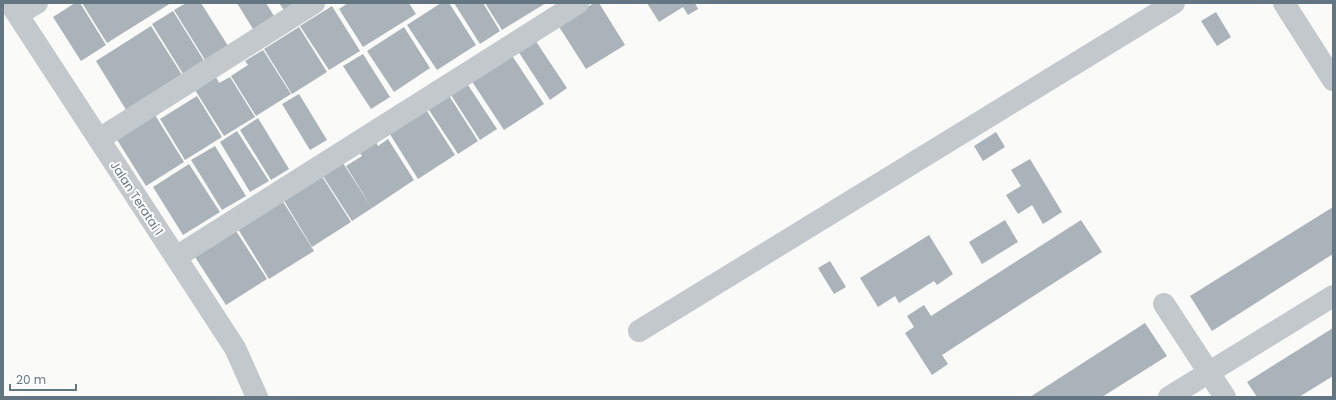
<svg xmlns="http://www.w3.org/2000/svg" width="1336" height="400" font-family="Poppins,sans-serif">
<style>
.building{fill:#aab3b9}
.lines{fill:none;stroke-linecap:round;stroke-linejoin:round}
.minor{stroke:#c3c8cc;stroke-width:22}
.labels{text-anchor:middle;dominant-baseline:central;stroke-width:4;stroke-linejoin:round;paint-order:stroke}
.street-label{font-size:12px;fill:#657683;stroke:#fff}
</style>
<rect width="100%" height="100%" fill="#fafaf8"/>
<path class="building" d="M75,3h5l26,42 -25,16 -28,-44z
M82,3h89l-64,40z
M186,3h15l29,46 -23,14 -33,-53z
M237,3h29l8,13 -21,13z
M279,3h16l-11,7z
M348,3h61l7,11 -53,33 -24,-38z
M441,3h8l27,42 -39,25 -30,-45z
M454,3h29l17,28 -20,13z
M485,3h61l-44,27z
M594,3h5l26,42 -39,24 -28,-44z
M647,3h48l3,6 -10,6 -5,-8 -24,15z
M332,6l28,45 -31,19 -29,-44z
M173,11l33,53 -21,13 -33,-53z
M1216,12l15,25 -14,9 -16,-25z
M151,26l33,52 -56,35 -32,-52z
M299,27l28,45 -35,22 -28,-45z
M404,27l26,41 -36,24 -27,-41z
M535,40l32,48 -17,12 -32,-49z
M263,50l28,44 -35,22 -25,-40 17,-11 -3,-4z
M363,54l27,43 -19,12 -28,-43z
M511,54l33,50 -40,26 -33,-50z
M216,77l3,6 11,-6 25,40 -31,19 -29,-46z
M466,82l31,47 -17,11 -31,-48z
M299,94l28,46 -17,10 -28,-46z
M448,94l30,47 -20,13 -31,-47z
M197,96l25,41 -37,23 -25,-41z
M425,108l30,47 -37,24 -30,-48z
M155,115l29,47 -38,24 -30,-48z
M258,118l31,51 -18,11 -31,-50z
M237,131l32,50 -19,11 -30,-50z
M996,132l9,15 -22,14 -9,-15z
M388,139l26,41 -42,28 -26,-42 16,-10 -4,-6 17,-10 3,6z
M215,146l31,50 -24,14 -31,-50z
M1030,159l32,53 -19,12 -11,-19 -14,9 -12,-19 15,-9 -10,-16z
M341,160l31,48 -20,13 -31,-48z
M189,164l31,48 -37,23 -30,-48z
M321,175l30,47 -39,25 -29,-48z
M282,200l32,51 -45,28 -31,-50z
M1333,207v47l-121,77 -22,-35z
M1005,220l13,22 -36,22 -13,-22z
M1081,220l21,32 -160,103 6,9 -16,11 -27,-42 9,-6 -7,-11 17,-11 7,11z
M236,231l31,48 -41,26 -31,-48z
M929,235l24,39 -16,11 -3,-4 -35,22 -4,-7 -17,11 -18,-29z
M830,261l16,26 -12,7 -16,-26z
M1145,323l22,33 -65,41h-72z
M1333,328v48l-34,21h-42l-10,-15z"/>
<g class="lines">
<path class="minor" d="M10,3l225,345 22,49
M1284,3l49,77
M18,14l19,-11
M99,139l215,-136
M176,257l402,-254
M1164,304l61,93
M639,331l535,-328
M1169,397l164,-101"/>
</g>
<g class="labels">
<g class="street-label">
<text transform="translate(137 198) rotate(57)">Jalan Teratai 1</text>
</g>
</g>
<rect width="1336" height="400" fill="none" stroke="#657683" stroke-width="8"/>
<path d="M10 384v6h66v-6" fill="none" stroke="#657683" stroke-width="2"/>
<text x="16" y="384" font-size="12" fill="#657683" stroke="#ffffff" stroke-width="3" paint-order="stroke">20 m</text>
</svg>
